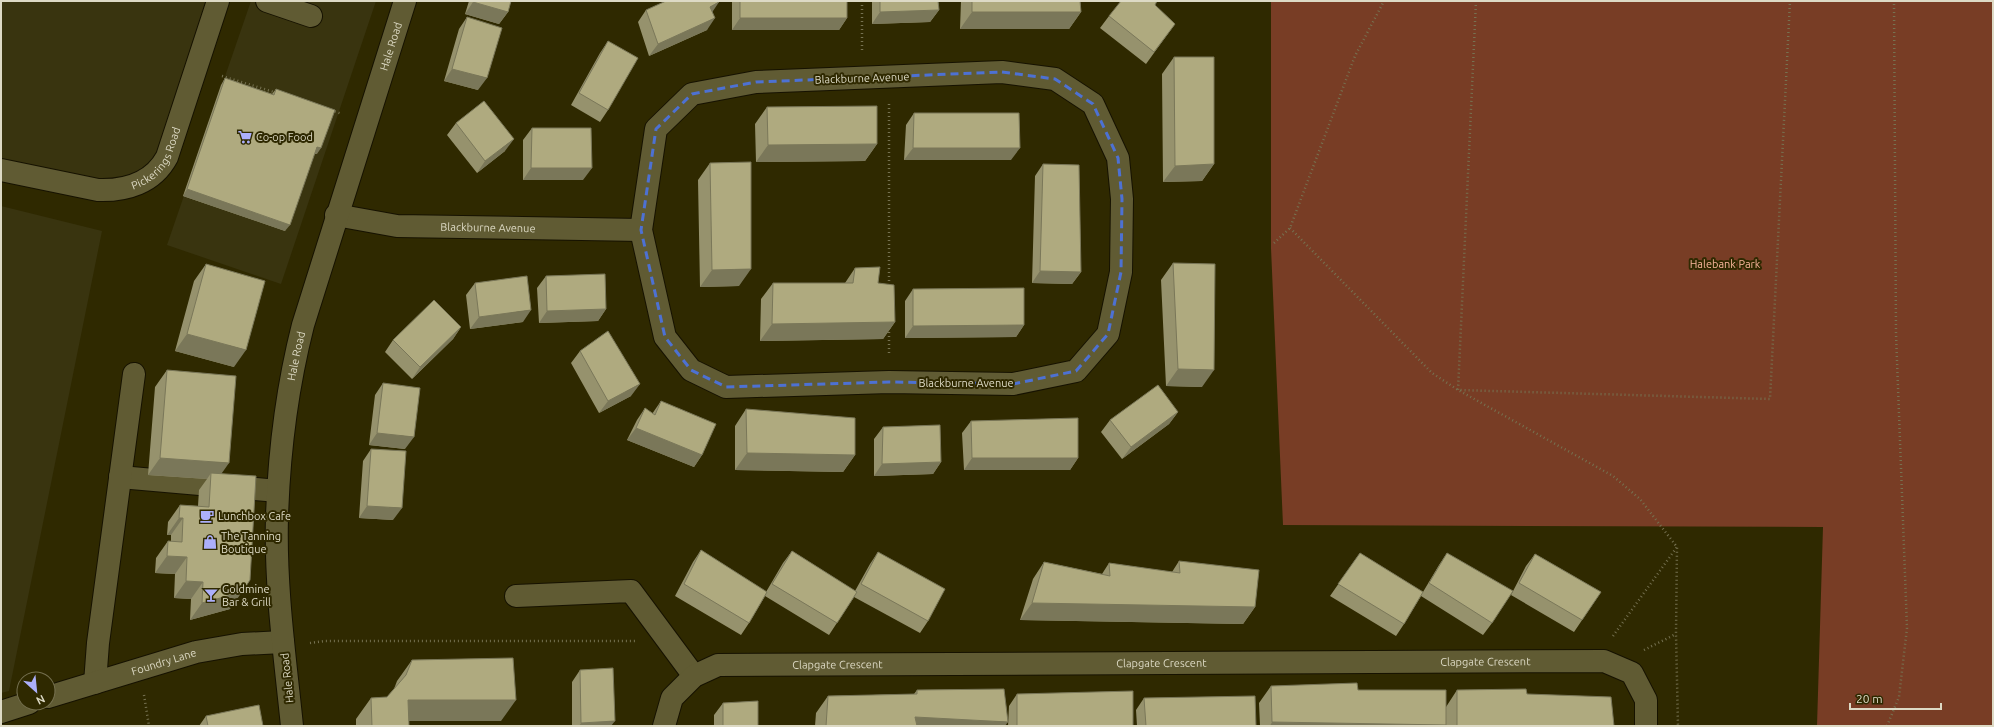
<svg xmlns="http://www.w3.org/2000/svg" width="1994" height="727" font-family="Ubuntu,sans-serif">
<style>
.built{fill:#39340f}
.green{fill:#783d25}
.lines{fill:none;stroke-linecap:round;stroke-linejoin:round}
.minor-casing{stroke:#161200;stroke-width:24}
.path{stroke:#767251;stroke-width:2.5;stroke-dasharray:1 3;stroke-linecap:butt}
.minor{stroke:#605b33;stroke-width:22}
.wall{fill:#96926d}
.shaded-wall{fill:#7a7759}
.building{fill:#afaa7f;stroke:#7a7759}
.marked{fill:none;stroke:#4d71d3;stroke-width:3;stroke-dasharray:8 5;stroke-linejoin:round}
.labels{text-anchor:middle;dominant-baseline:central;stroke-width:4;stroke-linejoin:round;paint-order:stroke}
.street-label{font-size:11px;fill:#dddac5;stroke:#2f2900}
.poi-label{font-size:11px;fill:#dddac5;stroke:#2f2900;text-anchor:start}
.park-label{font-size:11px;fill:#f9b59b;stroke:#2f2900}
</style>
<rect width="100%" height="100%" fill="#2f2900"/>
<path class="built" d="M1,1h217l-51,156 -39,31 -127,-18z
M251,1h125l-95,283 -114,-39z
M1,206l101,25 -93,460 -8,2z"/>
<path class="green" d="M1271,1h722v725h-176l6,-199 -540,-2 -12,-277z"/>
<g class="lines">
<defs>
<g id="minor">
<path d="M267,1l44,15"/>
<path d="M1002,72l53,7 38,25 25,54 4,41 -1,73 -13,62 -32,37 -63,13 -124,-2 -163,5 -35,-17 -26,-33 -24,-107 15,-101 36,-35 64,-12z"/>
<path id="s1" d="M1,170l97,20c28,1 55,-7 69,-33l51,-156"/>
<path id="s2" d="M336,215l61,11 244,4"/>
<path d="M120,477l158,14"/>
<path d="M516,596l115,-5 63,85"/>
<path d="M95,683l3,-40 36,-269"/>
<path id="s3" d="M48,697l148,-45 46,-8 41,-2"/>
<path d="M1,712l28,-9"/>
<path id="s4" d="M292,726c-7,-69 -17,-139 -15,-209 2,-65 10,-129 26,-192l102,-324"/>
<path id="s5" d="M664,726l8,-28 22,-22 24,-11 886,-4 28,12 14,27v26"/>
</g>
</defs>
<use href="#minor" class="minor-casing"/>
<path class="path" d="M862,1v49
M1476,1l-18,389 312,9 20,-398
M222,76l55,17
M889,104v183
M331,110l11,4
M1290,228l142,145 26,17 155,86 27,23 37,48 -1,87 2,92
M1274,243l16,-15 65,-172 29,-55
M889,328v27
M1613,636l64,-89
M310,643l15,-2h310
M1644,650l32,-16
M144,695l5,31
M1887,726l12,-29 8,-69 -11,-294 -2,-333"/>
<use href="#minor" class="minor"/>
</g>
<path class="wall" d="M469,1h42l-3,11 -9,12 -34,-10z
M732,1h115v17l-8,12h-107z
M872,1h66l1,9 -9,12 -58,2z
M961,1h119l1,11 -12,17h-109z
M1155,5l20,19 -29,40 -46,-36 9,-12z
M646,10l66,3 -5,17 -58,26 -11,-34z
M467,17l11,73 -34,-9 15,-52z
M608,41v69l-8,12 -29,-17 29,-52z
M1174,57l40,107 -12,17 -39,1 -1,-108z
M225,78l47,16 4,-5 41,65h-3l-29,77 -102,-35 38,-111z
M767,107l110,37 -12,17 -109,1 -1,-38z
M914,113l97,47h-107l2,-35z
M456,123l49,28 -28,22 -30,-38z
M532,128l51,52h-60v-40z
M710,163l29,123 -39,1 -2,-107z
M1043,164l38,108 -9,12 -40,-1 3,-107z
M1173,263l29,124 -36,-1 -5,-106z
M206,264l28,103 -59,-16 19,-70z
M855,268l23,15 17,39 -12,17 -123,2 1,-42 12,-16h72z
M546,276l60,33 -8,12 -59,2 -2,-35z
M475,283l48,39 -53,7 -4,-34z
M913,289l111,36 -8,12 -111,1v-37z
M461,327l-8,12 -41,40 -27,-27 8,-12z
M580,351l51,45 -32,17 -28,-50z
M167,370l54,104 9,135 -40,11 1,-21 -17,-1 1,-24 -20,-1 1,-15 12,-17 3,1v-7h-4l1,-13 12,-17 18,1 1,-16 8,-11 -59,-4 7,-88z
M383,383l22,66 -36,-4 6,-50z
M661,401l41,54 -8,12 -67,-27 10,-20 8,-12 7,6z
M746,409l109,46 -12,17 -108,-2v-44z
M1178,412l-9,12 -47,35 -21,-27 9,-12z
M971,421l107,37 -8,12h-106l-2,-37z
M883,427l58,35 -8,12 -59,2v-37z
M371,449l22,71 -34,-2 4,-57z
M701,550l65,42 17,-29 9,-12 63,40 15,-27 8,-12 50,69 -8,12 -66,-36 -25,38 -64,-39 -16,27 -8,12 -66,-39 18,-34z
M1360,553l63,39 16,-27 8,-12 45,70 -9,12 -62,-39 -17,28 -8,12 -66,-40z
M1535,554l66,38 -27,40 -63,-37 15,-29z
M1179,561l76,46 -12,17 -223,-4 13,-41 11,-17 58,12 7,-11 63,9z
M412,660l89,61h-92v5h-53v-7l15,-21 16,-1 7,-8 3,-8z
M580,670l31,56h-39v-44z
M1271,686l87,4 88,17 11,-17 70,4 87,32h-354l-1,-23z
M917,690l88,36h-190l1,-13 12,-17 86,-2z
M1017,694l116,32h-125l1,-20z
M1144,698l112,28h-119l-1,-16z
M723,703l35,23h-44v-11z
M206,716l57,10h-64z"/>
<path class="shaded-wall" d="M473,2l35,10 -9,12 -34,-10z
M719,2l-8,12 -1,-7z
M939,10l-9,12 -58,2 8,-12z
M972,12h109l-12,17h-109z
M715,18l-8,12 -58,26 9,-12z
M740,18h107l-8,12h-107z
M452,69l35,9 -9,12 -34,-9z
M514,139l-9,12 -28,22 8,-12z
M877,144l-12,17 -109,1 12,-17z
M317,147l4,1 -4,6 -5,-1z
M913,148h107l-9,12h-107z
M1214,164l-12,17 -39,1 12,-16z
M531,168h61l-9,12h-60z
M187,189l103,36 -5,6 -102,-35z
M751,269l-12,17 -39,1 12,-17z
M1040,271l41,1 -9,12 -40,-1z
M606,309l-8,12 -59,2 8,-12z
M531,310l-8,12 -53,7 9,-12z
M895,322l-12,17 -123,2 12,-17z
M1024,325l-8,12 -111,1 8,-12z
M461,327l-8,12 -41,40 8,-12z
M187,334l59,16 -12,17 -59,-16z
M1178,369l36,1 -12,17 -36,-1z
M640,384l-9,12 -32,17 9,-12z
M1178,412l-9,12 -47,35 9,-12z
M636,428l66,27 -8,12 -67,-27z
M377,433l37,4 -9,12 -36,-4z
M747,453l108,2 -12,17 -108,-2z
M160,458l69,5 -12,17 -6,-7 -4,6 -59,-4z
M972,458h106l-8,12h-106z
M941,462l-8,12 -59,2 8,-12z
M367,506l35,2 -9,12 -34,-2z
M179,518h4l-12,17h-4z
M167,556l20,1 -12,17 -20,-1z
M186,581l17,1 -12,17 -17,-1z
M242,592l-12,17 -40,11 12,-17z
M1032,603l223,4 -12,17 -223,-4z
M408,700h108l-15,21h-107z
M915,717l93,5 -3,4h-96z
M615,721l-4,5h-32l2,-3z
M1272,722l174,3 -1,1h-175z"/>
<path class="building" d="M473,1h38l-3,11 -35,-10z
M666,1h53v1l-9,5 5,11 -57,26 -12,-34z
M740,1h107v17h-107z
M880,1h58l1,9 -59,2z
M972,1h108l1,11h-109z
M1121,1h36l-2,4 20,19 -21,28 -45,-36z
M467,17l35,11 -15,50 -35,-9z
M608,41l30,17 -30,52 -29,-17z
M1174,57h40v107l-39,2z
M225,78l49,17 2,-6 59,21 -14,38 -4,-1 -27,78 -103,-36z
M484,101l30,38 -29,22 -29,-38z
M877,106v38l-109,1 -1,-38z
M914,113h105l1,35h-107z
M532,128h59l1,40h-61z
M751,162v107l-39,1 -2,-107z
M1043,164l36,1 2,107 -41,-1z
M1173,263l42,1 -1,106 -36,-1z
M206,264l59,17 -19,69 -59,-16z
M880,267l-2,16 16,2 1,37 -123,2 1,-41h80l2,-15z
M605,274l1,35 -59,2 -1,-35z
M527,276l4,34 -52,7 -4,-34z
M1024,288v37l-111,1v-37z
M434,300l27,27 -41,40 -27,-27z
M608,331l32,53 -32,17 -28,-50z
M167,370l69,6 -7,87 -69,-5z
M383,383l37,5 -6,49 -37,-4z
M1158,385l20,27 -47,35 -21,-27z
M661,401l55,23 -14,31 -66,-27 9,-20 10,7z
M746,409l109,9v37l-108,-2z
M1078,418v40h-106l-1,-37z
M940,425l1,37 -59,2 1,-37z
M371,449l35,2 -4,57 -35,-2z
M211,473l45,3 -6,104 -8,12 -40,11 1,-21 -17,-1 1,-24 -20,-1 1,-15 14,1 1,-24h-4l1,-13 29,2z
M701,550l66,42 -18,31 -65,-39z
M792,551l65,41 -20,31 -65,-39z
M878,552l67,37 -17,32 -67,-37z
M1360,553l63,39 -19,32 -66,-40z
M1447,553l66,38 -21,32 -63,-40z
M1535,554l66,38 -19,28 -63,-37z
M1179,561l80,9 -4,37 -223,-4 12,-41 66,14 -1,-13 71,10z
M513,658l3,42h-108l1,26h-37l-1,-28 16,-1 19,-22 6,-15z
M613,668l2,53 -34,2 -1,-53z
M1357,683l1,7h88v35l-174,-3 -1,-36z
M1004,689l4,33 -93,-5 2,9h-91l2,-30 89,-2v-4z
M1526,689l1,5 84,3 3,29h-157v-36z
M1133,691v35h-116v-32z
M1255,696l1,30h-110l-2,-28z
M758,701v25h-35v-23z
M259,705l4,21h-55l-2,-10z"/>
<path class="marked" d="M1002,72l53,7 38,25 25,54 4,41 -1,73 -13,62 -32,37 -63,13 -124,-2 -163,5 -35,-17 -26,-33 -24,-107 15,-101 36,-35 64,-12z"/>
<defs>
<symbol id="supermarket-bare" viewBox="-9 -9 18 18"><path d="M-6-5.5h2.5l.6 2H6L4.5 2H-2.5L-4.4-4H-6ZM-1.5 3.2a1.3 1.3 0 1 0 .1 0ZM3 3.2a1.3 1.3 0 1 0 .1 0Z" fill="#acaffb" stroke="#2f2900" stroke-width="2.5" paint-order="stroke"/></symbol>
<symbol id="cafe-bare" viewBox="-9 -9 18 18"><path d="M-5.5-4.5H6V0H3Q3 3.5 0 3.5H-2.5Q-5.5 3.5-5.5 0ZM3-3.2v2h1.7v-2ZM-6 4.5H4V6H-6Z" fill="#acaffb" stroke="#2f2900" stroke-width="2.5" paint-order="stroke"/></symbol>
<symbol id="shop-bare" viewBox="-9 -9 18 18"><path d="M-5-2.5h2.3a2.7 3.5 0 0 1 5.4 0H5L5.5 6h-11ZM-1.5-2.5h3a1.5 2.3 0 0 0-3 0Z" fill="#acaffb" stroke="#2f2900" stroke-width="2.5" paint-order="stroke"/></symbol>
<symbol id="bar-bare" viewBox="-9 -9 18 18"><path d="M-6-5H6L.8 .8V4.5H3.5V6h-7V4.5H-.8V.8Z" fill="#acaffb" stroke="#2f2900" stroke-width="2.5" paint-order="stroke"/></symbol>
</defs>
<g fill-rule="evenodd">
<use href="#supermarket-bare" x="235" y="127" width="20" height="20"/>
<use href="#cafe-bare" x="197" y="506" width="20" height="20"/>
<use href="#shop-bare" x="200" y="532" width="20" height="20"/>
<use href="#bar-bare" x="201" y="585" width="20" height="20"/>
</g>
<g class="labels">
<g class="street-label">
<text stroke="none"><textPath href="#s4" startOffset="696">Hale Road</textPath></text>
<text transform="translate(862 78) rotate(-2)">Blackburne Avenue</text>
<text stroke="none"><textPath href="#s1" startOffset="172">Pickerings Road</textPath></text>
<text stroke="none"><textPath href="#s2" startOffset="153">Blackburne Avenue</textPath></text>
<text stroke="none"><textPath href="#s4" startOffset="372">Hale Road</textPath></text>
<text x="966" y="383">Blackburne Avenue</text>
<text stroke="none"><textPath href="#s3" startOffset="121">Foundry Lane</textPath></text>
<text stroke="none"><textPath href="#s5" startOffset="854">Clapgate Crescent</textPath></text>
<text stroke="none"><textPath href="#s5" startOffset="530">Clapgate Crescent</textPath></text>
<text stroke="none"><textPath href="#s5" startOffset="206">Clapgate Crescent</textPath></text>
<text transform="translate(287 678) rotate(-96)">Hale Road</text>
</g>
<g class="poi-label">
<text x="256" y="137">Co-op Food</text>
<text x="218" y="516">Lunchbox Cafe</text>
<text x="221" y="536">The Tanning<tspan x="221" dy="13">Boutique</tspan></text>
<text x="222" y="589">Goldmine<tspan x="222" dy="13">Bar &amp; Grill</tspan></text>
</g>
<g class="park-label">
<text x="1725" y="264">Halebank Park</text>
</g>
</g>
<rect width="1994" height="727" fill="none" stroke="#dddac5" stroke-width="4"/>
<g transform="translate(36 691) rotate(153)"><circle r="19" fill="#2f2900" stroke="#75704f"/>
<path d="M0-3L7 15L0 10L-7 15Z" fill="#acaffb"/>
<text y="-6" font-size="11" font-weight="bold" text-anchor="middle" fill="#dddac5">N</text>
</g>
<path d="M1850 703v6h91v-6" fill="none" stroke="#dddac5" stroke-width="2"/>
<text x="1856" y="703" font-size="12" fill="#dddac5" stroke="#2f2900" stroke-width="3" paint-order="stroke">20 m</text>
</svg>
